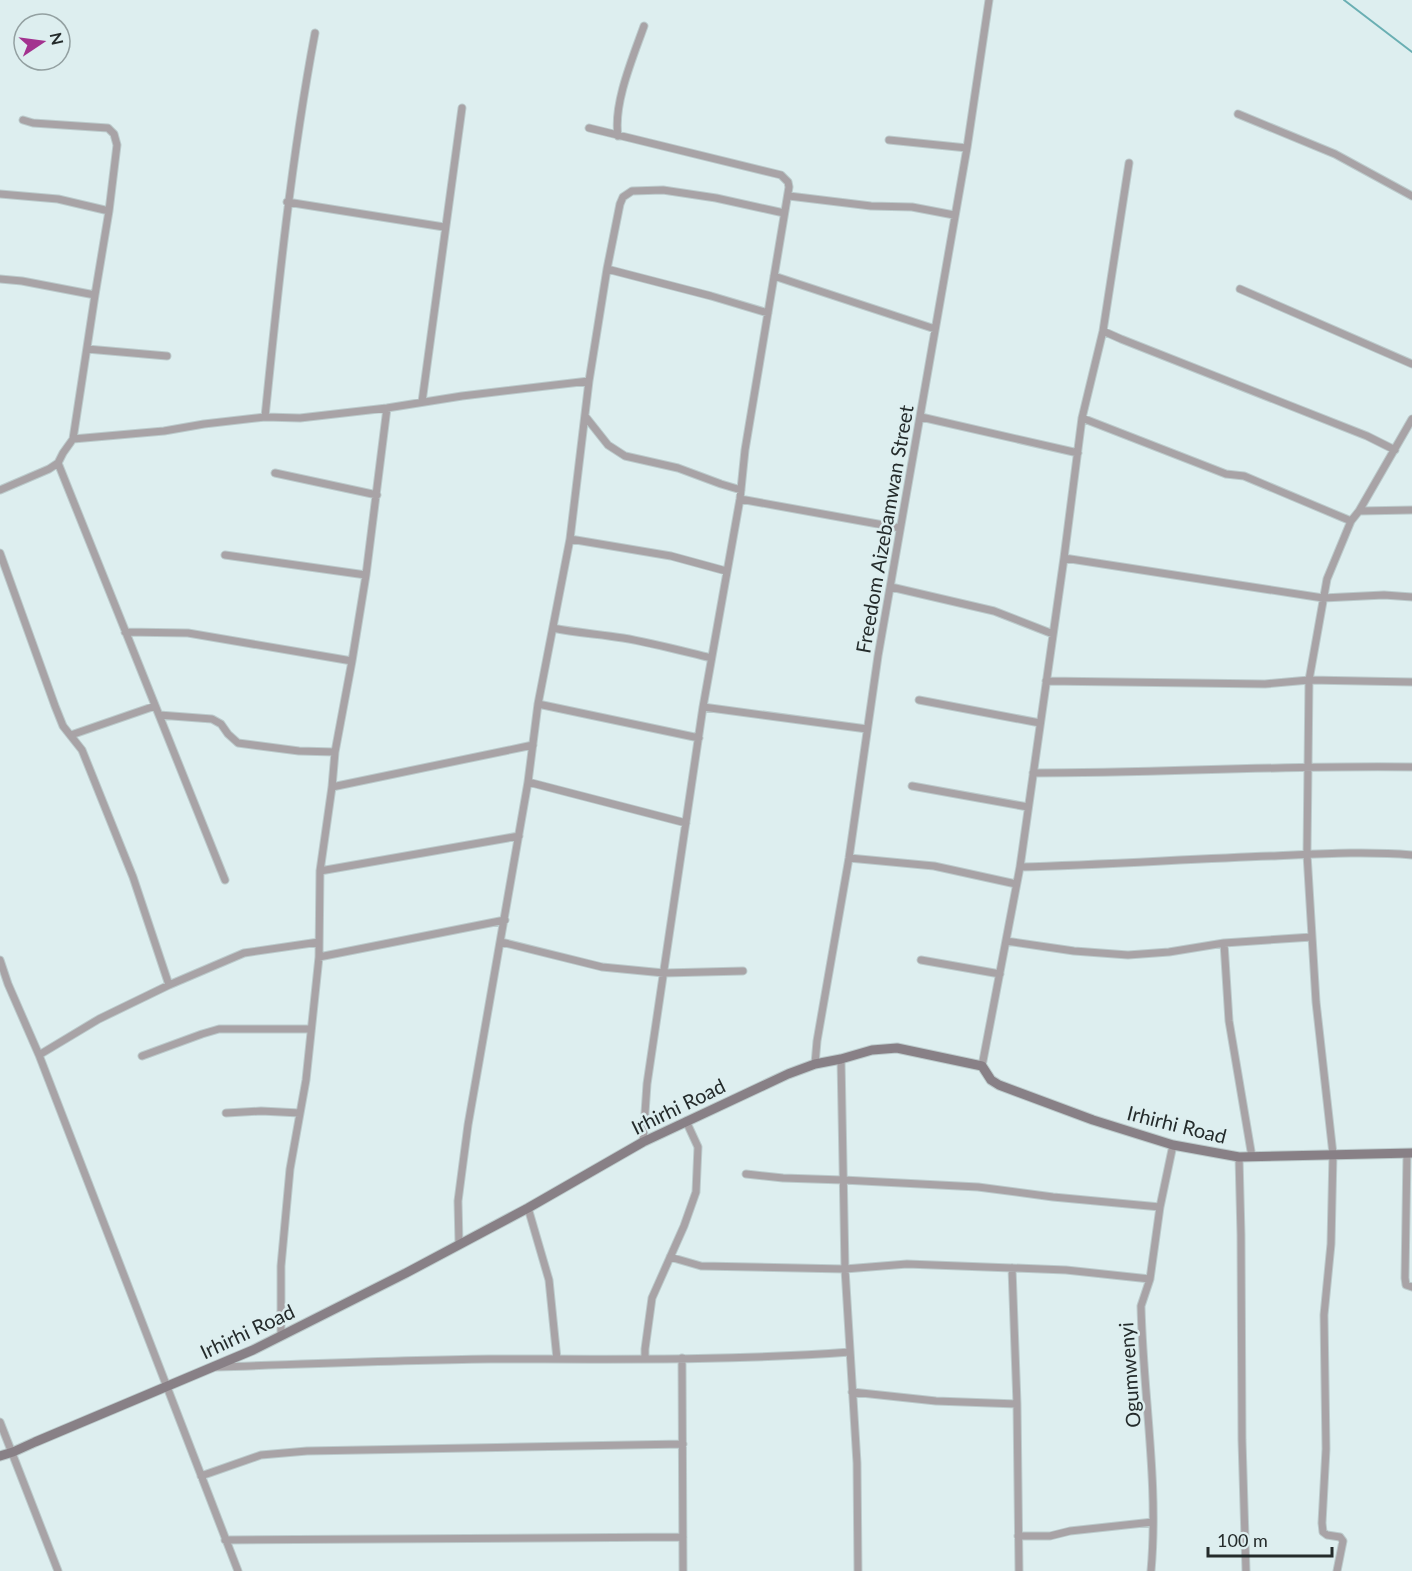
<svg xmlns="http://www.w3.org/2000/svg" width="1412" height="1571" font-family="Lato,sans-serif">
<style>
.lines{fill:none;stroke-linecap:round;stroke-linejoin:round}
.stream{stroke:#6aafb3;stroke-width:2}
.street-casing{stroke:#bccbcc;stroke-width:9}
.secondary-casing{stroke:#bccbcc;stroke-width:11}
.street{stroke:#a8a3a6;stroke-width:7}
.secondary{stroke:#888086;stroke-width:9}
.labels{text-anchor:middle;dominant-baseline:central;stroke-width:5;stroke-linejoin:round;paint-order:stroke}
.street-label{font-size:20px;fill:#242b2b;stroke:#ddeeef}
</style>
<rect width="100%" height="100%" fill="#ddeeef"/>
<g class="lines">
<path class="stream" d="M1344,0l68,52"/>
<defs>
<path id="street" d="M1238,114l97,40 77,42
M23,120l10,3 75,5 6,6 3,11 -8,66 -14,84 -22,144
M589,128l192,47 7,7 1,5 -44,263 -5,49 -37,208 -56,377 -4,58
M618,136c-5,-32 15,-79 26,-110
M889,140l78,8
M0,194l58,5 51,12
M789,196l82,10 41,1 42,8
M287,202l157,25
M607,269l104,27 57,17
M774,276l161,53
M0,279l22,2 73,14
M1240,289l172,75
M1103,331l18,8 246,97 28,14
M87,349l80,7
M422,402l40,-294
M585,416l23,29 17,11 53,12 43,16 20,6
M265,417c13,-128 26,-257 50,-384
M921,417l157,36
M1082,418l144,56 18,2 107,45
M58,463l101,252 53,4 9,5 7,10 10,9 61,8 36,1
M275,473l102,22
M0,490l49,-21 9,-6 5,-10 10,-14 91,-8 40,-7 61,-7 35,1 87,-10 75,-12 127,-15
M740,499l160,29
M1359,511l53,-1
M570,539l101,17 55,15
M0,553l55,153 8,20 19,24 51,127 36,108
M225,555l141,20
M1064,558l259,40 61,-3 28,2
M891,587l103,24 59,23
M553,628c23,5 47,6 70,10 30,5 59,13 88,20
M125,632l63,1 164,28
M1046,681l219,3 44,-4 103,2
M919,700l121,23
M538,704l161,34
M703,707l164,22
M159,715l66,165
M71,735l84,-29
M1033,773c127,0 253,-8 379,-6
M528,782l158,41
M912,786l116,21
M332,787l201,-42
M849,858l85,8 82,18
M1020,867c83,-2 167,-8 251,-11 47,-2 94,-5 141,-1
M320,871l199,-35
M1006,941l68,10 54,4 41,-3 55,-9 88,-6
M501,942l101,25 62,6 79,-2
M1224,943l5,78 23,136
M319,957l186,-37
M0,960l8,24 31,71 199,516
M921,960l79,14
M39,1055l60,-36 70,-34 75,-32 75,-11
M142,1056l60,-22 17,-5h92
M841,1059l4,210 12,194 1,108
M815,1064l2,-23 32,-183 29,-202 89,-508 22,-148
M982,1066l38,-199 44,-309 18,-140 21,-87 26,-168
M226,1113l35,-2 39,2
M1407,1153l-2,125 1,7 6,2
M1239,1157l2,78 1,205 4,131
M746,1174l37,4 60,2 135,7 75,10 107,10
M528,1208l21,72 8,79
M459,1244l-1,-43 10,-76 60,-343 10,-78 32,-165 19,-158 18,-112 13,-65 3,-7 9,-6 31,-1 53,8 68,15
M670,1257l31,9 144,3 62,-5 159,6 84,9
M1012,1268l5,136 2,167
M281,1336v-70l9,-97 16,-89 13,-123 1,-86 12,-84 3,-35 17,-91 14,-86 21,-167
M682,1358l1,213
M645,1359v-10l7,-51 32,-72 12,-34 2,-45 -12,-26
M217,1367c91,-3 182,-7 273,-8 120,0 240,2 360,-7
M852,1392l84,9 81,3
M0,1422l58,149
M201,1476l60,-21 46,-4 376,-7
M1018,1536h32l20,-5 83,-9
M225,1540l458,-3
M1151,1571c8,-89 -8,-176 -10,-265l9,-27 10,-72 13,-62
M1337,1571l6,-30 -3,-4 -13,-2 -4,-3 -1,-9 4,-74 -2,-134 7,-71 2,-90 -17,-152 -9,-148 2,-174 18,-101 24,-58 8,-10 53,-92"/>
<path id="secondary" d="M0,1456l13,-4 22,-10 218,-92 153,-77 122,-65 115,-66 145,-68 27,-10 26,-5 31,-9 25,-2 85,18 9,14 8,5 94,35 80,25 66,12 173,-4"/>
</defs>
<use href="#street" class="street-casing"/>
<use href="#secondary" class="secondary-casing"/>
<use href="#street" class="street"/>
<use href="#secondary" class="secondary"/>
</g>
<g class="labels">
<g class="street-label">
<text transform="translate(884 529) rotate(-80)">Freedom Aizebamwan Street</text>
<text transform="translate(678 1106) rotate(-26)">Irhirhi Road</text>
<text transform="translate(1177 1124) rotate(14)">Irhirhi Road</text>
<text transform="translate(247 1331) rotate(-25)">Irhirhi Road</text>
<text transform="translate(1129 1375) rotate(-94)">Ogumwenyi</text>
</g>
</g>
<g transform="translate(42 42) rotate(77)"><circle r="28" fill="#ddeeef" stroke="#93a0a1" stroke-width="1.5"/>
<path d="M0-4.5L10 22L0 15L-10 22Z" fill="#a3328f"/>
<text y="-9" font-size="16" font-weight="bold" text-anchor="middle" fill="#242b2b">N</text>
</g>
<path d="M1208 1547v9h124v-9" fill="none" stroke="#242b2b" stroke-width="3"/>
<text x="1217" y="1547" font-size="18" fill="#242b2b" stroke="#ddeeef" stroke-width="4.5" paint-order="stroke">100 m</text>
</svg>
